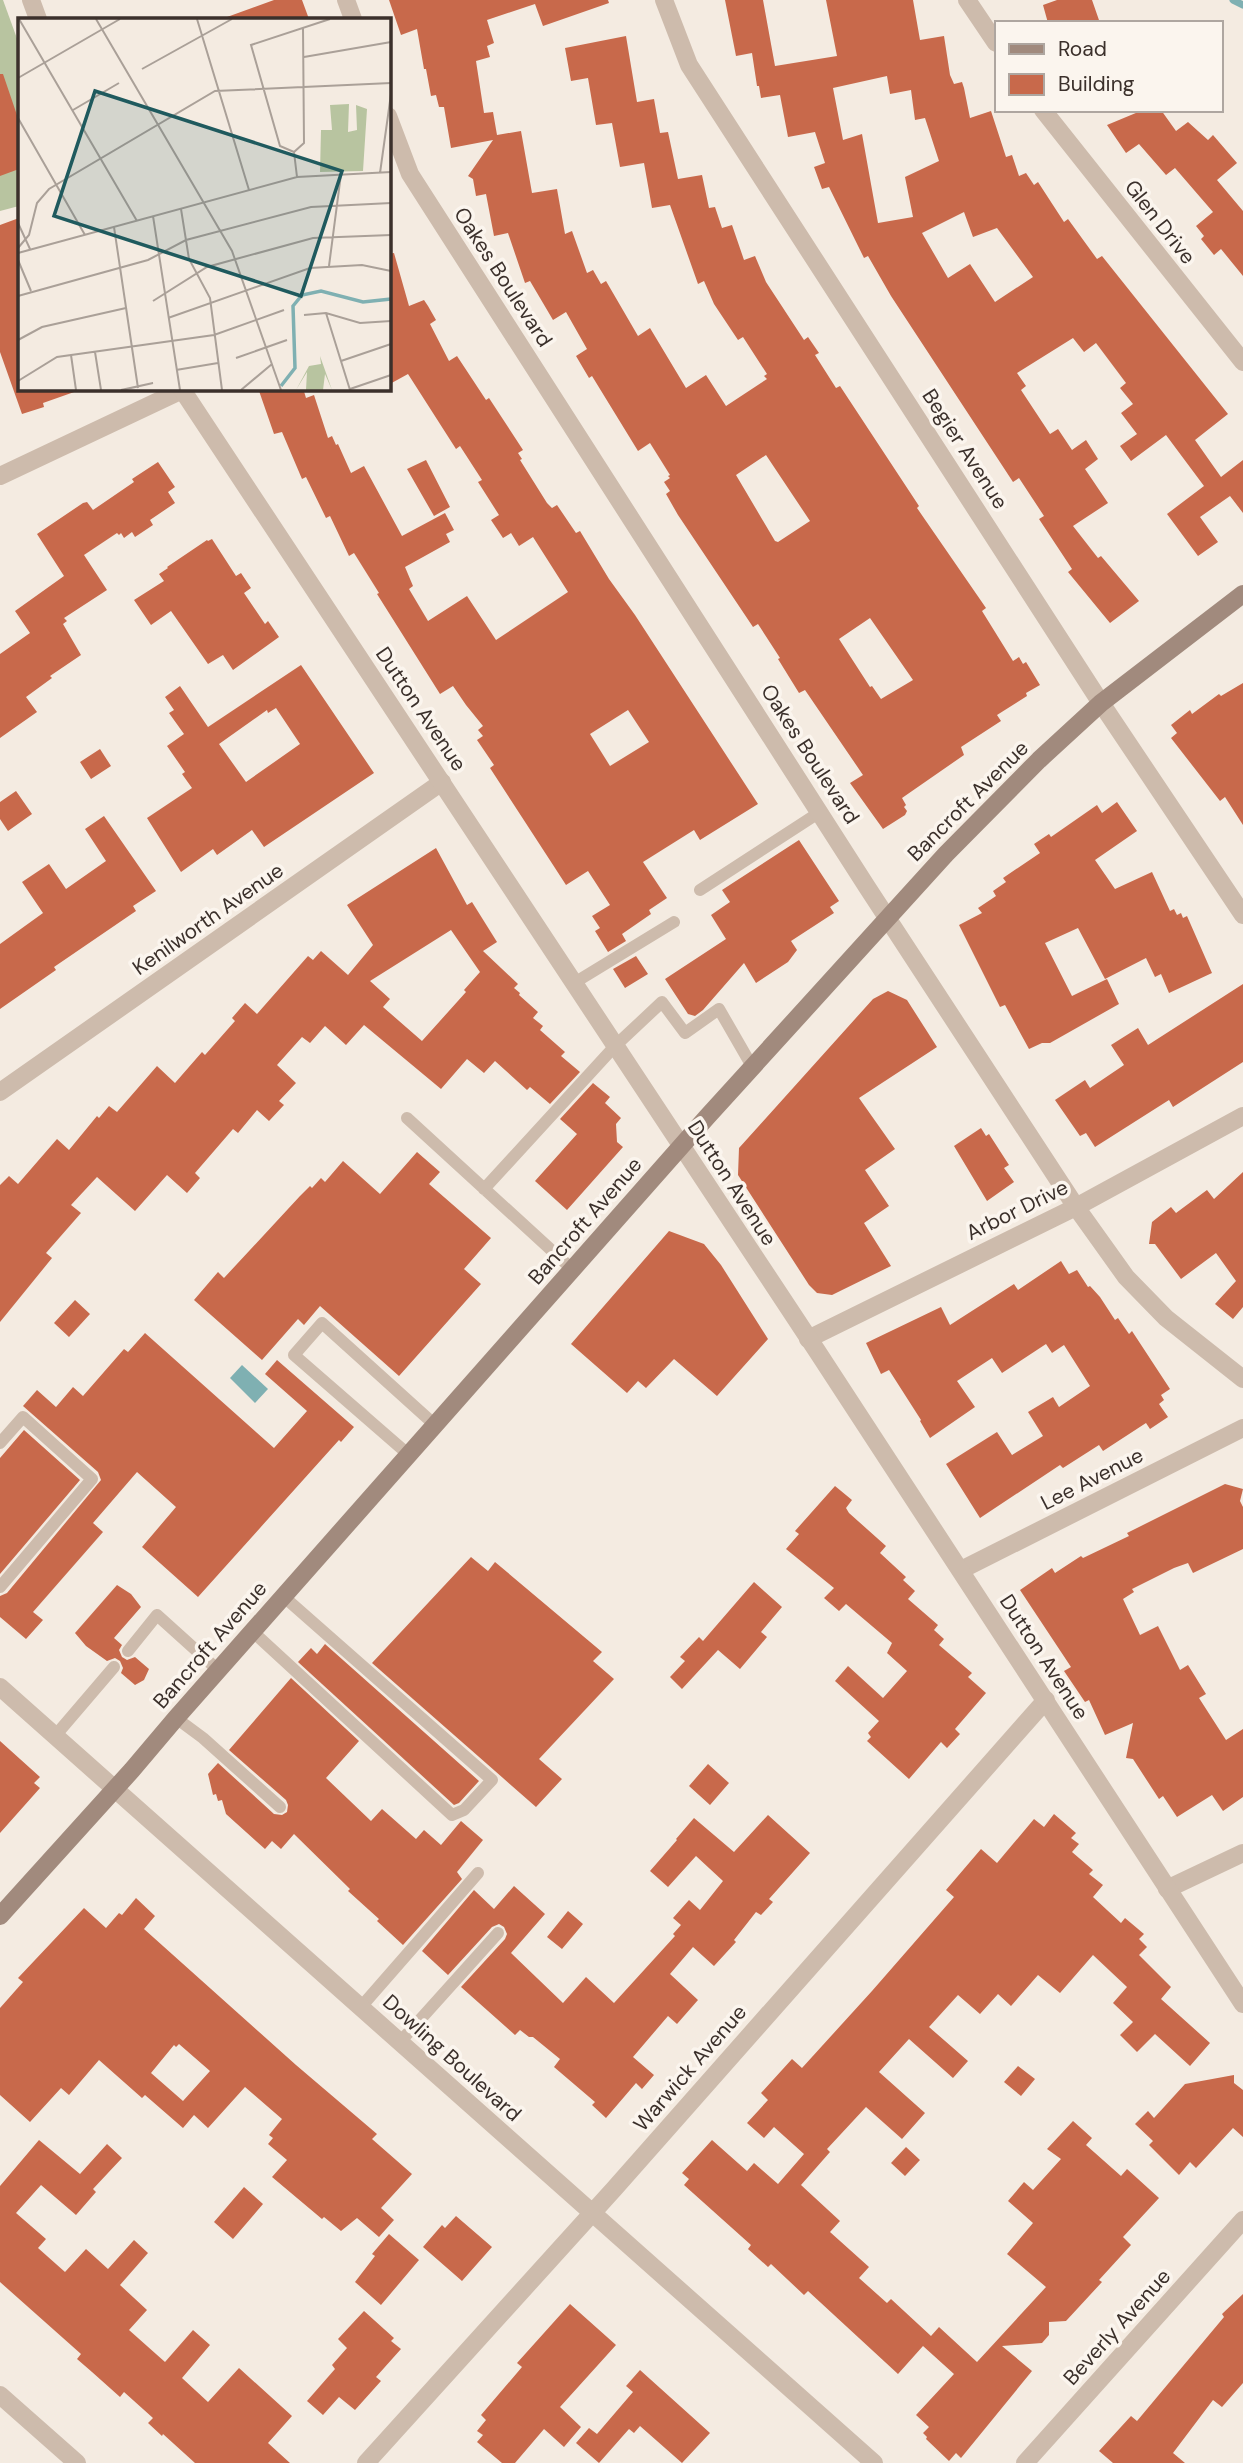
<svg xmlns="http://www.w3.org/2000/svg" width="1243" height="2463" font-family="'DM Sans',sans-serif">
<style>
.green{fill:#b8c4a0}
.water{fill:#7fb0b2}
.lines{fill:none;stroke-linecap:round;stroke-linejoin:round}
.stream{stroke:#7fb0b2;stroke-width:7}
.building{fill:#c8694b;fill-rule:evenodd}
.service{stroke:#cdbbac;stroke-width:12}
.minor{stroke:#cdbbac;stroke-width:18}
.tertiary{stroke:#cdbbac;stroke-width:18}
.secondary{stroke:#a18a7d;stroke-width:18}
.labels{text-anchor:middle;dominant-baseline:central;stroke-width:7;stroke-linejoin:round;paint-order:stroke}
.street-label{font-size:21px;fill:#3b302b;stroke:#fbf5ee}
.inset-river{fill:none;stroke:#7fb0b2;stroke-width:3.5}
.inset-road{fill:none;stroke:#aaa098;stroke-width:2}
.view{fill:#1f5a5e;fill-opacity:0.15;stroke:#1f5a5e;stroke-width:3.5}
.inset-edge{fill:none;stroke:#3b302b;stroke-width:3.5}
</style>
<rect width="100%" height="100%" fill="#f4ebe1"/>
<path class="green" d="M0,0h3l16,44v162l-19,5z"/>
<path class="water" d="M242,1365l26,24 -13,14 -25,-25z"/>
<g class="lines">
<path class="stream" d="M1233,0l10,5"/>
</g>
<path class="building" d="M274,0h28l7,19h-81l-1,-2z
M389,0h219l1,3 -66,23 -8,-22 -48,16 7,23 -7,3 3,11 -14,4 8,52 9,-1 4,23 24,-4 11,62 25,-4 8,45 7,-3 15,42 6,-3 8,14 5,-3 32,55 12,-8 36,60 20,-13 20,31 41,-27 -3,-3 3,-2 -24,-37 -5,3 -24,-36 -10,-23 -6,3 -28,-79 -18,3 -8,-45 -24,4 -8,-44 -16,2 -8,-47 -17,3 -6,-33 61,-12 11,66 17,-3 6,34 8,-1 10,47 24,-4 7,33 6,-1 7,21 10,-3 12,35 11,-4 11,26 38,58 4,-3 11,16 -4,2 21,33 4,-2 79,120 -2,2 69,100 -4,3 31,50 6,-4 4,7 3,-2 14,23 -14,8 1,3 -30,19 4,6 -40,26 3,8 -62,43 4,7 -2,2 3,4 -2,4 -22,14 -33,-46 13,-8 -58,-85 -6,3 -21,-34 2,-1 -22,-34 -5,3 -75,-112 -12,-21 4,-3 -6,-9 6,-4 -2,-2 2,-1 -20,-32 -12,8 -46,-75 -3,2 -13,-22 11,-7 -21,-37 -13,8 -23,-39 -5,2 -17,-50 -14,3 -8,-42 -10,2 -3,-17 -5,-3 25,-36 -42,8 -7,-41h-5l-3,-12 -5,1 -5,-27h-2l-7,-40 -16,6zM766,455l44,66 -32,21 -3,-1 -39,-66zM870,618l43,62 -32,19 -9,-13 -2,1 -31,-48z
M725,0h38l12,66 62,-10 -11,-56h87l7,40 24,-4 6,39 4,9 8,-2 2,6 6,30 21,-7 15,46 6,-2 7,21 7,-3 8,12 4,-3 26,40 4,-3 29,40 5,-3 126,158 -33,26 26,37 22,-17v53l-13,-17 -30,21 18,25 -20,14 -31,-42 37,-28 -38,-51 -35,26 -11,-15 17,-12 -16,-21 12,-9 -13,-16 6,-5 -30,-40 -12,9 -11,-14 -56,35 9,13 -5,4 29,44 8,-5 14,21 14,-10 12,19 -13,10 23,34 -35,23 25,32 3,-2 38,45 -29,22 -42,-51 4,-3 -33,-50 5,-3 -25,-38 -6,4 -122,-186 -23,-40 -4,2 -35,-71 -7,2 -8,-22 11,-4 -10,-31 -27,5 -8,-42 -19,3 -2,-12h-2l-5,-33 -16,3zM887,76l3,18 21,-4 4,30 10,-2 14,43 -34,16 8,40 -35,6 -16,-89 -19,6 -10,-52zM964,212l9,25 24,-9 36,49 -38,25 -25,-38 -22,14 -26,-45z
M1057,0h35l8,23h-52l-5,-18z
M0,74h3l16,47v48l-19,7z
M1143,110h18l15,21 12,-9 20,18 5,-5 24,28 -20,17 26,31v65l-22,-27 -7,6 -13,-16 3,-3 -8,-10 17,-14 -38,-44 -9,7 -27,-31 -13,9 -19,-28z
M19,218v170h58v3l-34,12 1,4 -22,7 -22,-62v-127z
M394,253l15,53 15,-6 4,6 8,14 -6,4 19,37 8,-5 29,44 3,-2 34,52 -5,3 4,6 -2,1 27,43 5,5 5,-3 19,28 4,-2 29,48 26,36 123,189 -58,36 -6,-10 -51,32 24,36 -18,12 2,4 -29,20 4,7 -18,11 -13,-21 5,-3 -8,-12 18,-11 -22,-34 -22,14 -11,-17 -65,-100 4,-3 -17,-25 6,-4 -5,-6 5,-4 -17,-21 -13,-19 -13,8 -63,-100 2,-1 -25,-40 -5,3 -19,-40 -4,2 -20,-41 -4,2 -20,-47 -8,2 -16,-46h45l3,10 8,-3 14,43 4,-2 4,9 2,-1 13,29 13,-7 38,70 43,-23 9,17 -8,4 4,8 -45,25 8,19 -4,3 19,32 39,-25 29,44 72,-48 -35,-55 -14,9 -8,-13 -8,5 -12,-18 8,-5 -21,-33 4,-2 -22,-34 -4,3 -48,-75 -20,11v-131zM628,710l21,32 -39,24 -20,-32z
M426,460l24,47 -16,9 -27,-47z
M158,462l17,25 -7,5 7,11 -25,17 3,5 -18,12 -3,-5 -8,6 -3,-5 -2,2 -2,-2 -33,22 23,35 -43,28 3,3 -4,3 18,31 -31,21 2,2 -26,19 11,15 -37,26v-84l30,-21 -15,-22 49,-35 -27,-42 46,-31 4,-1 6,8 41,-28 -2,-3z
M212,539l24,37 5,-3 10,15 -7,5 21,31 3,-3 11,16 -46,33 -10,-15 -15,9 -37,-53 -20,14 -17,-25 30,-19 -5,-7 9,-6 -1,-1 40,-27 1,1z
M301,665l73,108 -110,74 -12,-17 -35,25 -4,-6 -32,23 -34,-54 45,-30 -10,-14 3,-2 -18,-26 17,-12 -15,-21 5,-3 -9,-13 15,-11 28,41zM276,708l24,36 -54,38 -27,-38 48,-34 1,3z
M1243,683v142l-18,-28 -5,4 -49,-63 6,-5 -6,-8 19,-15 2,4 27,-20 2,2z
M100,749l11,17 -20,13 -11,-17z
M16,791l16,23 -24,17 -8,-12v-17z
M1117,802l20,29 -42,29 20,29 37,-17 18,39 4,-2 3,6 4,-2 2,5 4,-2 25,57 -43,20 -8,-19 -6,3 -9,-19 -41,21 -27,-51 -33,15 27,53 35,-17 12,25 -69,39h-8l-13,6 -24,-44 -5,2 -41,-82 23,-12 -4,-5 18,-12 -3,-5 13,-9 -3,-4 37,-25 -6,-9 15,-10 2,3 46,-32 5,8z
M104,816l52,75 -23,15 3,5 -82,56 2,3 -56,39v-65l43,-31 -21,-31 27,-18 17,25 40,-28 -21,-32z
M799,840l40,61 -9,6 4,6 -43,28 6,9 -9,12 -32,21 -12,-20 -41,47 -8,6 -7,-2 -23,-35 61,-40 -15,-24 19,-13 -8,-12z
M436,848l31,57 5,-3 25,40 -14,9 35,33 -4,4 6,5 -1,2 19,17 -5,6 10,8 -3,4 25,22 -4,4 19,16 -30,32 -20,-17 -3,3 -32,-29 -11,12 -17,-14 -26,30 -77,-64 -18,20 -21,-19 -15,17 -8,-6 -25,28 19,18 -17,18 5,4 -15,16 -12,-11 -19,23 -5,-4 -38,44 5,5 -13,15 -20,-18 -32,36 -38,-34 -26,28 10,8 -35,40 6,5 -52,64v-137l9,-9 9,8 39,-45 12,11 28,-34 2,2 10,-12 8,6 40,-46 18,17 27,-31 3,3 30,-34 -3,-3 13,-15 12,11 51,-58 5,4 8,-9 27,24 25,-30 -26,-40zM451,930l29,42 -16,18 2,2 -44,49 -39,-34 7,-8 -20,-18z
M636,956l12,18 -23,14 -12,-19z
M1243,984v78l-70,45 -4,-7 -74,47 -9,-14 -6,3 -25,-36 30,-20 5,8 34,-23 -13,-20 27,-17 10,17z
M888,991l19,9 30,47 -78,51 36,51 -30,21 24,36 -25,17 27,43 -59,29 -15,-2 -8,-8 -71,-110 1,-27 134,-149z
M593,1083l17,14 -5,6 16,15 -5,6 1,18 6,5 -56,63 -32,-29 42,-47 -17,-15z
M981,1128l5,8 3,-2 20,31 -5,3 10,14 -27,19 -33,-55z
M417,1152l23,20 -11,12 62,54 -27,31 17,15 -82,92 -79,-70 -16,19 -6,-6 -36,41 -68,-60 24,-28 6,6 76,-82 10,-10 2,2 9,-10 4,4 18,-21 37,33z
M1243,1172v135l-10,12 -18,-15 21,-23 -20,-28 -35,26 -26,-35h-6l3,-22 19,-15 5,6 31,-23 7,9z
M669,1231l35,13 17,21 47,74 -51,57 -43,-37 -28,29 -8,-7 -11,12 -56,-49z
M1061,1261l8,13 8,-4 11,17 2,-1 10,11 15,23 3,-2 11,16 3,-3 38,58 -9,6 3,5 -5,4 9,13 -18,12 -4,-6 -43,28 -4,-6 -36,23 -3,-3 -80,53 -34,-54 51,-32 15,23 31,-19 -15,-24 25,-15 6,10 31,-21 -26,-41 -12,8 -6,-9 -44,29 -10,-15 -35,23 18,26 -45,31 -10,-17 1,-1 -32,-50 -8,4 -15,-31 75,-36 9,18 64,-41 4,6z
M75,1300l15,14 -21,23 -15,-14z
M145,1333l129,115 33,-37 -42,-37 12,-14 77,67 -13,15 -2,-2 -141,157 -56,-50 34,-40 -39,-35 -44,51 10,9 -70,80 10,8 -17,19 -26,-22v-21l7,-3 94,-113 -3,-8 -75,-66 14,-16 19,17 17,-20 10,9 41,-47 4,3z
M24,1430l56,50 -80,94v-116z
M1225,1484l18,5 -3,12 3,6v42l-50,24 -5,-10 -14,5 -42,21 2,3 -11,7 17,36 18,-9 22,44 8,-5 18,29 -7,4 27,42 17,-11v68l-20,14 -11,-16 -35,22 -14,-21 -4,3 -26,-40 -7,-1 7,-35 -28,12 -16,-35 -4,2 -21,-31 7,-4 -51,-77 32,-22 3,5 26,-17 2,2 46,-22 -2,-3z
M835,1486l17,14 -6,8 3,5 37,33 -6,7 26,24 -3,3 12,11 -7,8 30,26 -4,5 10,9 -5,6 33,28 -4,4 18,16 -31,36 5,5 -13,14 -6,-6 -32,37 -42,-38 4,-4 -3,-4 11,-12 -44,-40 13,-15 35,32 24,-27 -20,-18 5,-10 -46,-39 -7,7 -15,-13 10,-10 -48,-39 13,-15 -4,-3z
M471,1557l17,14 7,-9 107,90 -9,9 21,18 -75,80 23,20 -26,28 -164,-144z
M754,1582l28,25 -21,25 6,5 -27,32 -22,-19 -36,39 -12,-12 15,-16 -5,-4 19,-20 4,4z
M117,1585l14,9 10,13 -27,31 8,7 -3,5 3,7 5,3 8,-3 14,12 -5,11 -9,5 -14,-12 2,-5 -3,-7 -5,-3 -8,3 -21,-15 -11,-13z
M325,1644l154,137 -20,22 -5,2 -156,-143 13,-14 6,6z
M291,1678l68,63 -33,37 45,43 11,-12 34,30 8,-9 17,15 20,-24 22,19 -26,32 5,7 -59,66 -26,-24 2,-2 -31,-28 2,-2 -56,-55 -13,15 -9,-8 -7,8 -39,-35 -4,-14 -4,1 -2,-7 -3,1 -5,-21 10,-11 56,51 8,1 5,-3 1,-7 -2,-5 -57,-50z
M0,1741l40,36 -6,6 6,5 -40,45z
M708,1764l21,19 -19,22 -21,-19z
M1054,1814l22,19 -5,5 8,6 -7,8 21,18 -4,4 14,11 -10,12 28,26 4,-5 19,16 -5,5 8,8 -8,8 32,32 -10,12 49,44 -20,23 -35,-32 -18,18 -17,-17 13,-13 -20,-19 14,-16 -34,-32 -33,38 -22,-18 -27,31 -13,-12 -18,20 -22,-19 -29,32 39,34 -15,17 -44,-39 -30,33 46,41 -23,26 -36,-32 -39,42 3,3 -29,33 39,36 -10,11 39,35 -10,11 28,25 4,-4 40,37 8,-9 38,35 69,-75 -39,-33 26,-31 -25,-22 16,-19 9,8 28,-31 -14,-10 26,-28 19,17 -6,7 35,31 6,-7 32,29 -36,39 8,8 -32,35 3,2 -36,39 -17,1v13l-7,8 -40,3 30,25 -71,87 -5,-5 -7,8 -23,-22 1,-2 -4,-4 6,-6 -13,-12 38,-41 -31,-28 -25,28 -90,-83 -4,4 -33,-31 -3,3 -20,-18 3,-4 -67,-60 5,-6 -7,-6 30,-33 35,31 7,-8 24,21 26,-30 -30,-27 -10,11 -17,-15 21,-23 -7,-7 31,-34 10,9 70,-77 82,-94 -8,-7 35,-41 16,14 37,-44 10,8z
M768,1815l42,38 -41,46 4,3 -12,13 -5,-3 -22,28 2,2 -22,24 -21,-19 -23,27 28,26 -21,24 -9,-8 -35,41 21,18 -12,14 -6,-6 -30,35 -14,-13 3,-3 -41,-35 6,-8 -27,-22h-4l-9,-7 -5,5 -54,-48 44,-48 2,-5 -3,-7 -5,-3 -7,3 -44,48 -26,-24 52,-61 20,19 20,-23 31,28 -34,39 52,50 23,-26 28,26 61,-67 -2,-2 8,-9 -8,-7 16,-18 11,10 23,-29 -27,-25 -28,31 -18,-16 27,-31 -1,-1 18,-21 40,34z
M136,1898l19,18 -11,13 152,136 81,69 -5,5 40,35 -31,34 13,12 -15,17 -22,-19 -16,13 -17,-14 -2,2 -50,-42 15,-17 -19,-16 5,-6 -4,-3 13,-16 -37,-32 -37,41 -14,-13 -11,13 -38,-33 -3,3 -43,-38 -30,35 -8,-7 -31,34 -30,-27v-87l23,-26 -5,-4 66,-70 22,20 13,-15 3,2zM179,2044l31,27 -27,30 -32,-28 23,-28 2,2z
M568,1911l15,13 -21,25 -15,-12z
M1018,2066l17,13 -14,17 -17,-14z
M1234,2075v8l9,7v47l-10,-9 -37,40 -6,-6 -11,13 -30,-30 4,-4 -18,-17 13,-13 6,7 31,-34z
M39,2140l41,34 27,-30 15,14 -29,31 3,3 -20,23 -35,-30 -25,28 30,26 -8,9 27,24 21,-23 22,20 26,-29 14,13 -28,32 27,25 -18,20 36,32 28,-32 17,15 -28,33 26,24 31,-34 53,48 -24,27 22,20h-95l-32,-29 -1,2 -14,-13 5,-5 -29,-26 -4,5 -28,-25 -15,-13 4,-5 -81,-72v-96z
M906,2147l14,13 -15,16 -14,-13z
M244,2187l19,17 -30,35 -19,-17z
M456,2216l36,31 -30,34 -39,-34 19,-22 3,3z
M389,2234l30,26 -38,45 -26,-23 20,-26 -3,-2z
M1243,2294v89l-21,24 -9,-7 -40,53 12,10h-72l-14,-12 32,-35 6,5 87,-104 -2,-3z
M570,2304l46,41 -56,62 21,20 -17,20 -20,-18 -29,34h-13l-25,-21 6,-7 -6,-4 9,-11 -5,-5 41,-48 -5,-4z
M364,2311l30,27 -3,3 10,8 -25,28 5,4 -26,29 -16,-13 -16,18 -16,-14 28,-32 -3,-4 15,-17 -9,-9z
M640,2370l70,63 -28,30 -42,-37 -6,7 -5,-4 -30,34 -23,-20 13,-15 8,6 36,-42 -7,-6z"/>
<g class="lines">
<path class="service" d="M700,890l120,-78
M574,983l100,-61
M407,1118l166,152
M484,1189l131,-143 47,-44 23,31 34,-24 34,59
M0,1443l23,-26 69,62 -92,108
M409,1455l-115,-100 28,-32 113,102
M252,1631l200,184 12,-5 28,-30 -209,-184
M128,1651l29,-36 61,55
M176,1718l27,20 77,69
M55,1736l59,-69
M361,2007l117,-134
M400,2042l98,-109"/>
<path class="minor" d="M346,0l7,19
M664,0l25,65 412,638 142,212
M967,0l29,43
M1043,110l200,252
M388,116l22,58 457,713 209,320 50,70 40,41 77,61
M0,476l182,-86
M0,1092l442,-310
M808,1339l268,-132 167,-91
M961,1570l282,-142
M0,1687l874,776
M1167,1889l76,-36
M0,2395l77,68
M366,2463l248,-274 432,-489
M1025,2463l218,-243"/>
<path class="tertiary" d="M31,0l7,19
M181,388l636,963 426,653"/>
<path class="secondary" d="M0,1916l132,-146 44,-52 531,-601 239,-263 93,-94 62,-57 142,-109"/>
</g>
<g class="labels">
<g class="street-label">
<text transform="translate(1160 222) rotate(52)">Glen Drive</text>
<text transform="translate(503 277) rotate(57)">Oakes Boulevard</text>
<text transform="translate(965 449) rotate(57)">Begier Avenue</text>
<text transform="translate(421 709) rotate(56)">Dutton Avenue</text>
<text transform="translate(810 754) rotate(57)">Oakes Boulevard</text>
<text transform="translate(968 801) rotate(-45)">Bancroft Avenue</text>
<text transform="translate(208 919) rotate(-35)">Kenilworth Avenue</text>
<text transform="translate(732 1183) rotate(57)">Dutton Avenue</text>
<text transform="translate(1017 1210) rotate(-26)">Arbor Drive</text>
<text transform="translate(585 1221) rotate(-49)">Bancroft Avenue</text>
<text transform="translate(1092 1479) rotate(-27)">Lee Avenue</text>
<text transform="translate(210 1645) rotate(-49)">Bancroft Avenue</text>
<text transform="translate(1044 1657) rotate(57)">Dutton Avenue</text>
<text transform="translate(452 2058) rotate(42)">Dowling Boulevard</text>
<text transform="translate(690 2068) rotate(-49)">Warwick Avenue</text>
<text transform="translate(1117 2327) rotate(-48)">Beverly Avenue</text>
</g>
</g>
<g transform="translate(18 18)">
<rect width="373" height="373" fill="#f4ebe1"/>
<path d="M331,86l-1,28 9,-2 -1,-25 11,4 -4,62 -43,1 1,-42h11l-2,-25zM302,338l12,34 -7,-16 -2,16h-17l1,-18 -11,18 13,-24 12,-2z" fill="#b8c4a0"/>
<path class="inset-river" d="M263,368l14,-18 -2,-62 9,-11 19,-4 42,11 28,-3"/>
<path class="inset-road" d="M1,1l118,202M78,1l136,232 49,139M179,1l52,171M286,39l87,-15M124,51l90,-50M0,60l102,-59M55,92l46,-27M0,100l67,117M276,134l-14,-6 -29,-101 79,-26M276,134l10,-9 -1,-115M276,134l3,25M362,155l11,-79M163,191l8,50 21,39 12,92M135,198l27,174M0,205l12,26M96,209l24,161M0,230l11,-13 8,-32 12,-14 166,-98 176,-8M0,235l279,-76 94,-5M0,242l13,31M311,248l12,-92M0,278l130,-36 38,-20 125,-33 80,-4M135,283l54,-34 29,-8 77,-21 78,-3M308,295l24,77M286,297l22,-2 34,10 31,-2M150,300l142,-50 52,-3 29,6M0,322l24,-13 84,-19M77,334l6,38M53,337l5,35M218,340l51,-18M323,343l50,-17M158,352l42,-7M0,363l39,-24 157,-22 70,-25M332,371l41,-14M103,372l32,-7 -31,7M223,372l31,-26"/>
<path class="view" d="M77,73l247,80 -41,125 -247,-80z"/>
<rect width="373" height="373" class="inset-edge"/>
</g>
<rect x="995" y="21" width="228" height="91" fill="#fbf5ee" stroke="#aea6a0" stroke-width="2"/>
<rect x="1009" y="44" width="35" height="10" fill="#a18a7d" stroke="#aea6a0" stroke-width="2"/>
<text x="1058" y="56" font-size="21" fill="#3b302b">Road</text>
<rect x="1009" y="74" width="35" height="21" fill="#c8694b" stroke="#aea6a0" stroke-width="2"/>
<text x="1058" y="91" font-size="21" fill="#3b302b">Building</text>
</svg>
